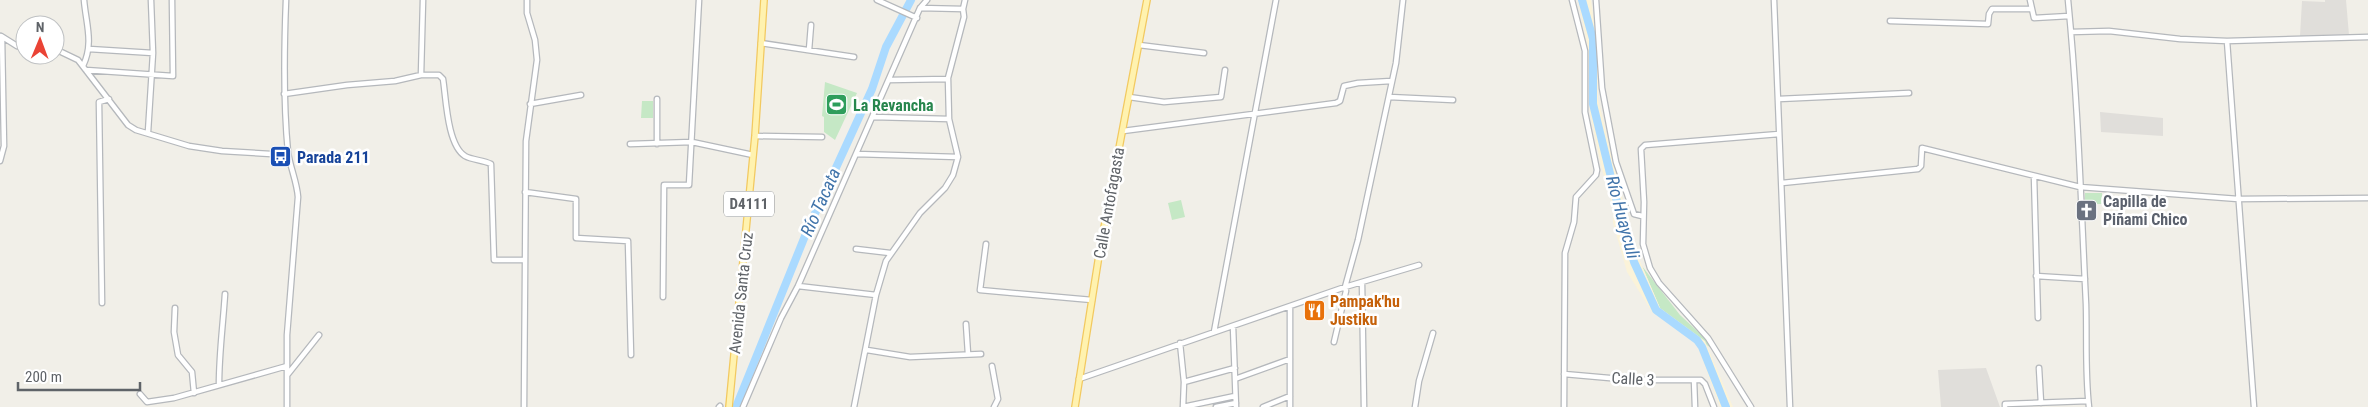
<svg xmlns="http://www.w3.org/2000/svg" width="2368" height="407" font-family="'Roboto Condensed',sans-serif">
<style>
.industrial{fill:#e0deda}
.green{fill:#c5e8c5}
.sand{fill:#fbf3d9}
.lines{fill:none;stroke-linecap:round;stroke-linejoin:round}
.river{stroke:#aadaff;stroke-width:8}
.minor-casing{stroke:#b5b8bc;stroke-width:7}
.major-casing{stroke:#f2c960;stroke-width:8}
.minor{stroke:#fff;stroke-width:4.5}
.major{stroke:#fff2af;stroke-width:5.5}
.labels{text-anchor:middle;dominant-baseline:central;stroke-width:5;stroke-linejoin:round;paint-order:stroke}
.shield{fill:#fff;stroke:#8f9295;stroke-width:1}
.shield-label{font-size:15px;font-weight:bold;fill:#5f6368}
.leisure-label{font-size:16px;font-weight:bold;fill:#27864d;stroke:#fff;text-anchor:start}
.transit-label{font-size:16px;font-weight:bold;fill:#164399;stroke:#fff;text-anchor:start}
.worship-label{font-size:16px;font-weight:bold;fill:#5b616d;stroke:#fff;text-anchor:start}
.street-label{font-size:16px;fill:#5f6368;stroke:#fff}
.food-label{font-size:16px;font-weight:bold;fill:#c56008;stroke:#fff;text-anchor:start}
.water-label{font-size:18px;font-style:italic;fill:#4174aa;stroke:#fff}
</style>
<rect width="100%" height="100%" fill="#f1efe8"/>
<path class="industrial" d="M2325,0h21l3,35 -49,1 2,-35 23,1z
M2100,112l63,6v18l-62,-4z
M1986,368l14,39h-59l-3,-37z"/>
<path class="green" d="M825,82l32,11 -22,47 -11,-8v-15l-2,-1z
M642,101h11v17h-12z
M2085,193h17v11h-17z
M1181,200l4,17 -13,3 -4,-17z
M1642,266l38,49 26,24 6,10 -52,-41z"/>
<path class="sand" d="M1578,0h13l6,45 1,54 36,148 26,61 45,33 28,66h-13l-22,-60 -8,-10 -38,-25 -25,-40 -14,-49v-16l-12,-41 -11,-53 -2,-65z"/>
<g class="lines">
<path class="river" d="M1582,0l11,39v65l24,98 17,60 22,48 41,30 5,7 24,60
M736,407l71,-176 65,-142 14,-42 25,-47"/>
<defs>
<path id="minor" d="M286,0c-2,50 -3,101 2,152 2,15 9,30 10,45l-11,138v72
M877,0l40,18
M1596,0l6,88 14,74 18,52 8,2
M1774,0l16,407
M2030,0l4,18 35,-2
M2068,0c10,101 13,203 18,304 1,35 -1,69 3,103
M920,8l43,1
M1890,21l98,3 1,-10 3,-5h40
M2071,32l38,-1 71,8 47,2 141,-4
M1,36l16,10 8,2
M2227,41l27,366
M761,43l93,14
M1139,45l65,8
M55,49l23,11 50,65 8,5 53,16 33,5 66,4
M89,49l64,4
M809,50l2,-25
M83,66c11,-23 3,-42 1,-66
M86,70l87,6 -1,-76
M421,75l2,-75
M889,80l59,-1
M284,94l63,-9 48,-4 26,-6h18l4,4c3,18 4,66 22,77 7,4 18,4 26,8l3,96h30
M1129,97l35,5 57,-5 4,-27
M1389,97l64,3
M1779,99l130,-6
M530,104l51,-9
M873,117l76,2
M1123,131l213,-28 4,-2 4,-15 14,-3 33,-2
M148,132l5,-79 -2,-53
M755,136l67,1
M630,144l62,-2 61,13
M657,144v-45
M856,154l102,3
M0,161l4,-15 -2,-109
M2034,176l4,142
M1782,183l136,-14 3,-3 1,-18 158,39 158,12 130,-1
M525,192l51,7v39l52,3 3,114
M986,244l-6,46 112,10
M856,249l34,4
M2036,276l49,3
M1362,282l2,125
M798,286l78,9
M663,297l1,-112h25l10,-185
M102,303l-3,-201 10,-3
M1290,307v100
M175,308l-1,24 4,23 14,17 2,21
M966,324l2,30
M1233,326l3,81
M1214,332l62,-332
M1334,342l12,-51 -1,-4 13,-47 38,-177 7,-63
M1180,343l4,39 -1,25
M867,350l43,7 71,-3
M992,366l6,33 -4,8
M2039,368l2,35
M288,374l31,-39
M1564,374l68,6h69l4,4 9,23
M1079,379l266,-92 74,-22
M1235,379l55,-20
M1694,380l1,27
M1184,382l51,-14
M219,385c0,-31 4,-60 6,-91
M140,394l7,8 27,-4 113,-32
M524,407l2,-266 11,-81 -2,-20 -8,-27v-13
M719,407l1,-1
M743,407l38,-89 17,-32 122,-278 7,-8
M854,407l22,-112 10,-34 34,-48 25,-25 8,-13 5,-18 -9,-38 -1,-41 16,-61 -1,-8 2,-9
M1183,407l52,-11
M1216,407l20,-4
M1263,407l27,-11
M1415,407l4,-26 14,-48
M1564,407l1,-154 9,-31 2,-25 20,-22 1,-5 -12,-58v-61l-13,-51
M1751,407l-43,-69 -49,-55 -9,-15 -7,-24 1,-42 -3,-53 4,-4 134,-11
M2005,407v-3l83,-3"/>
<path id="major" d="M729,407l26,-271 9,-136
M1075,407l25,-158 47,-249"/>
</defs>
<use href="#minor" class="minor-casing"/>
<use href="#major" class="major-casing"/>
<use href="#minor" class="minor"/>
<use href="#major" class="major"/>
</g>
<defs>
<symbol id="stadium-square" viewBox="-11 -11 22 22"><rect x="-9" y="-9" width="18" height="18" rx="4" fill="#2e9e5b" stroke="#fff"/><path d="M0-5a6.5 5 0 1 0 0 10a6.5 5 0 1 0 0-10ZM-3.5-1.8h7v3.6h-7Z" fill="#fff"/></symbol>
<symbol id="bus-square" viewBox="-11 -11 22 22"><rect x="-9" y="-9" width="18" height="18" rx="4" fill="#1a4fb4" stroke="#fff"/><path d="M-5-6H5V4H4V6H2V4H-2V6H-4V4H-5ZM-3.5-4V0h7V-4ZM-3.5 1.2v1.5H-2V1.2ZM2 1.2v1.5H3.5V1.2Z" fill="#fff"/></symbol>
<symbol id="church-square" viewBox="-11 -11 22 22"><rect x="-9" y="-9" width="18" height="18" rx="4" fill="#6b7280" stroke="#fff"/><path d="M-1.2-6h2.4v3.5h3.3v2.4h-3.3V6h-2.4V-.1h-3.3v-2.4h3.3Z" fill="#fff"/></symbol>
<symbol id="restaurant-square" viewBox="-11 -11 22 22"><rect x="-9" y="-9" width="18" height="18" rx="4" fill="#e8710a" stroke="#fff"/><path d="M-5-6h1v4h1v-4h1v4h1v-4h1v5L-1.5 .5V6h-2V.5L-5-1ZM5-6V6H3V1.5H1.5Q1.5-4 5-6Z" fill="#fff"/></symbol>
</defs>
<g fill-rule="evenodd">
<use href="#stadium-square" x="824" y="92" width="25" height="25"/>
<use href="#bus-square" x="268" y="144" width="25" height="25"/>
<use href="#church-square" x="2074" y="198" width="25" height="25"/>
<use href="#restaurant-square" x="1302" y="298" width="25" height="25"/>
</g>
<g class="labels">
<rect class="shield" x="724" y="191.5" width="50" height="25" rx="4"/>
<g class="shield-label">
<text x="749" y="204">D4111</text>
</g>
<g class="leisure-label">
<text x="853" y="105">La Revancha</text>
</g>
<g class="transit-label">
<text x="297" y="157">Parada 211</text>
</g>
<g class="worship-label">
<text x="2103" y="201">Capilla de<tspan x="2103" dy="18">Piñami Chico</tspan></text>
</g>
<g class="street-label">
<text transform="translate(1109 203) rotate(-80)">Calle Antofagasta</text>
<text transform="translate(741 293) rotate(-84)">Avenida Santa Cruz</text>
<text transform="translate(1633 379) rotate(3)">Calle 3</text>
</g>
<g class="food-label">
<text x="1330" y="301">Pampak'hu<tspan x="1330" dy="18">Justiku</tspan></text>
</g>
<g class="water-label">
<text transform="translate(820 202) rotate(-66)">Río Tacata</text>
<text transform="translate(1623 217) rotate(75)">Río Huayculi</text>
</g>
</g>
<g transform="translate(40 40) rotate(1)"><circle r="24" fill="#ffffff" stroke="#bfc1c3"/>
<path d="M0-4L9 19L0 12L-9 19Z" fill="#ea4335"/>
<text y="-8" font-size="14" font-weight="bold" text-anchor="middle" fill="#5f6368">N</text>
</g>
<path d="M18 382v8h122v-8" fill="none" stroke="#5f6368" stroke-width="2.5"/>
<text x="25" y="382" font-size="15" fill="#5f6368" stroke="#ffffff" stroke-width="4" paint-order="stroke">200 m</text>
</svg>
